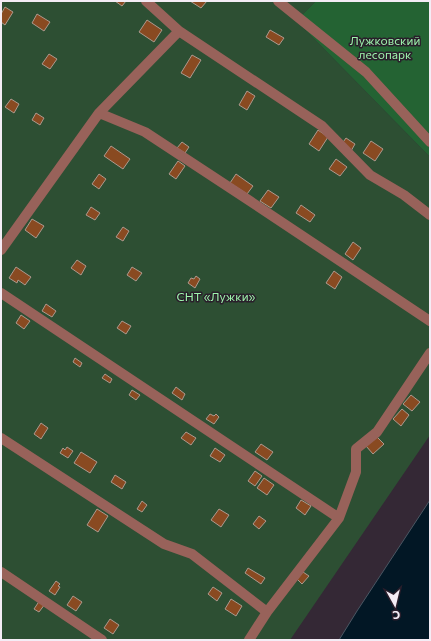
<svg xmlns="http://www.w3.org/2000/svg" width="431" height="641" font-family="Commissioner,sans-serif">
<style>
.green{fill:#2d4f33}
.forest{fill:#246333}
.water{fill:#021725;stroke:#4b5763}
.building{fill:#894a21;stroke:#ad998e}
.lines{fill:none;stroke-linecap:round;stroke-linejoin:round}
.minor{stroke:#98625a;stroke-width:10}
.labels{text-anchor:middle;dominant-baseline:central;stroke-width:3;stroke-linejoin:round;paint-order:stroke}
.park-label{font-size:12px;fill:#9ef6ad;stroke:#2a1e2b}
</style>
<rect width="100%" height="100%" fill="#342835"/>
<path class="green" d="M1,1h276l153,156v278l-140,205h-289z
M284,1h32l-16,16z"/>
<path class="forest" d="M277,1l23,16 16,-16h114v156z"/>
<path class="water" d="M430,500v140h-91l18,-29z"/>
<path class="building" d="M115,1h11l-4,5z
M190,1h17l-6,7z
M5,7l8,5 -8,13 -4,-3v-8z
M37,14l13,8 -6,9 -12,-8z
M147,20l15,10 -8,12 -15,-10z
M270,30l14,8 -5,7 -13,-8z
M49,54l8,5 -7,10 -8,-5z
M192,55l9,5 -11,18 -9,-5z
M247,91l8,5 -8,14 -8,-5z
M11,99l8,5 -5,9 -9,-6z
M36,113l8,5 -4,7 -8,-5z
M318,130l10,7 -9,14 -10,-7z
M346,138l9,6 -4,7 -10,-6z
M371,141l12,8 -8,12 -12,-8z
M182,142l7,5 -4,6 -8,-5z
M111,146l19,13 -7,10 -19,-13z
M336,159l11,8 -7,9 -11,-7z
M178,161l7,5 -9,13 -7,-5z
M99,174l7,5 -7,10 -7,-5z
M236,174l17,12 -6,8 -17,-11z
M268,190l11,7 -8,11 -11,-7z
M301,205l14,10 -5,7 -14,-9z
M91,207l9,6 -5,7 -9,-5z
M32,219l12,7 -8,12 -11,-8z
M123,227l6,4 -6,10 -7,-4z
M353,242l8,6 -8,12 -8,-6z
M77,260l9,6 -5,9 -10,-7z
M16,267l15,10 -6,8 -7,-5 -1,3 -8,-5z
M132,267l10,6 -6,8 -9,-6z
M334,271l8,6 -7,12 -9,-6z
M196,276l4,3 -5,9 -7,-5 3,-5 3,1z
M46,304l10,7 -4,6 -10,-6z
M21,315l9,6 -6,8 -8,-6z
M122,321l9,5 -5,8 -9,-6z
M75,358l7,5 -2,4 -7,-5z
M105,374l7,5 -2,4 -8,-5z
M176,387l9,7 -3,6 -10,-7z
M132,390l8,5 -4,5 -7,-5z
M411,395l9,7 -8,9 -9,-7z
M402,409l7,6 -8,11 -8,-7z
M210,414l4,2 2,-2 3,3 -5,7 -8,-5z
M41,423l7,5 -7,11 -7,-5z
M186,432l10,6 -5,7 -10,-7z
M376,436l8,8 -11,10 -7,-8z
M261,444l12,8 -6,8 -12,-8z
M67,447l6,4 -5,7 -8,-5 3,-5 2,2z
M215,448l10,7 -5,7 -10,-6z
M81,452l16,10 -7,11 -16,-10z
M255,471l7,5 -7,10 -7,-5z
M115,475l11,7 -4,7 -11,-7z
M264,478l10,7 -7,10 -10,-7z
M301,500l10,6 -6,9 -9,-7z
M142,501l5,4 -5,7 -5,-3z
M97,509l11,7 -10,16 -11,-7z
M219,509l10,6 -8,12 -10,-7z
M259,516l7,5 -7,8 -6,-5z
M248,568l17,10 -4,6 -16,-11z
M303,572l6,4 -7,8 -5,-5z
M56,581l4,3 -2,2 2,1 -5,8 -6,-4z
M213,587l9,6 -5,8 -9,-7z
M73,596l9,6 -6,9 -9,-6z
M231,599l11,7 -6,10 -11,-7z
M40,600l5,4 -6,8 -5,-3z
M110,619l9,6 -6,9 -9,-6z"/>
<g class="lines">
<path class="minor" d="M146,1l33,30
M278,1l88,71 64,70
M99,113l46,19 105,69 180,120
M1,250l98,-137 80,-82 143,95 48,49 34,20 26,20
M1,293l338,225
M1,438l163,106 28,10 75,58
M1,572l101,68
M249,640l18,-28 72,-94 17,-46v-23l21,-17 53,-79"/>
</g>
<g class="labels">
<g class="park-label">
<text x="385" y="40">Лужковский<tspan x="385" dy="14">лесопарк</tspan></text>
<text x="216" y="296">СНТ «Лужки»</text>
</g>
</g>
<rect width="431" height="641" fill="none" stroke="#f4ecf5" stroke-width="4"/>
<g transform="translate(395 605) rotate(172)" stroke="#2a1e2b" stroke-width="3" paint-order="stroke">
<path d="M0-3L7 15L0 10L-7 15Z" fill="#f4ecf5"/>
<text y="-6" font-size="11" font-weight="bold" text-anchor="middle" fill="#f4ecf5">С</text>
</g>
</svg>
